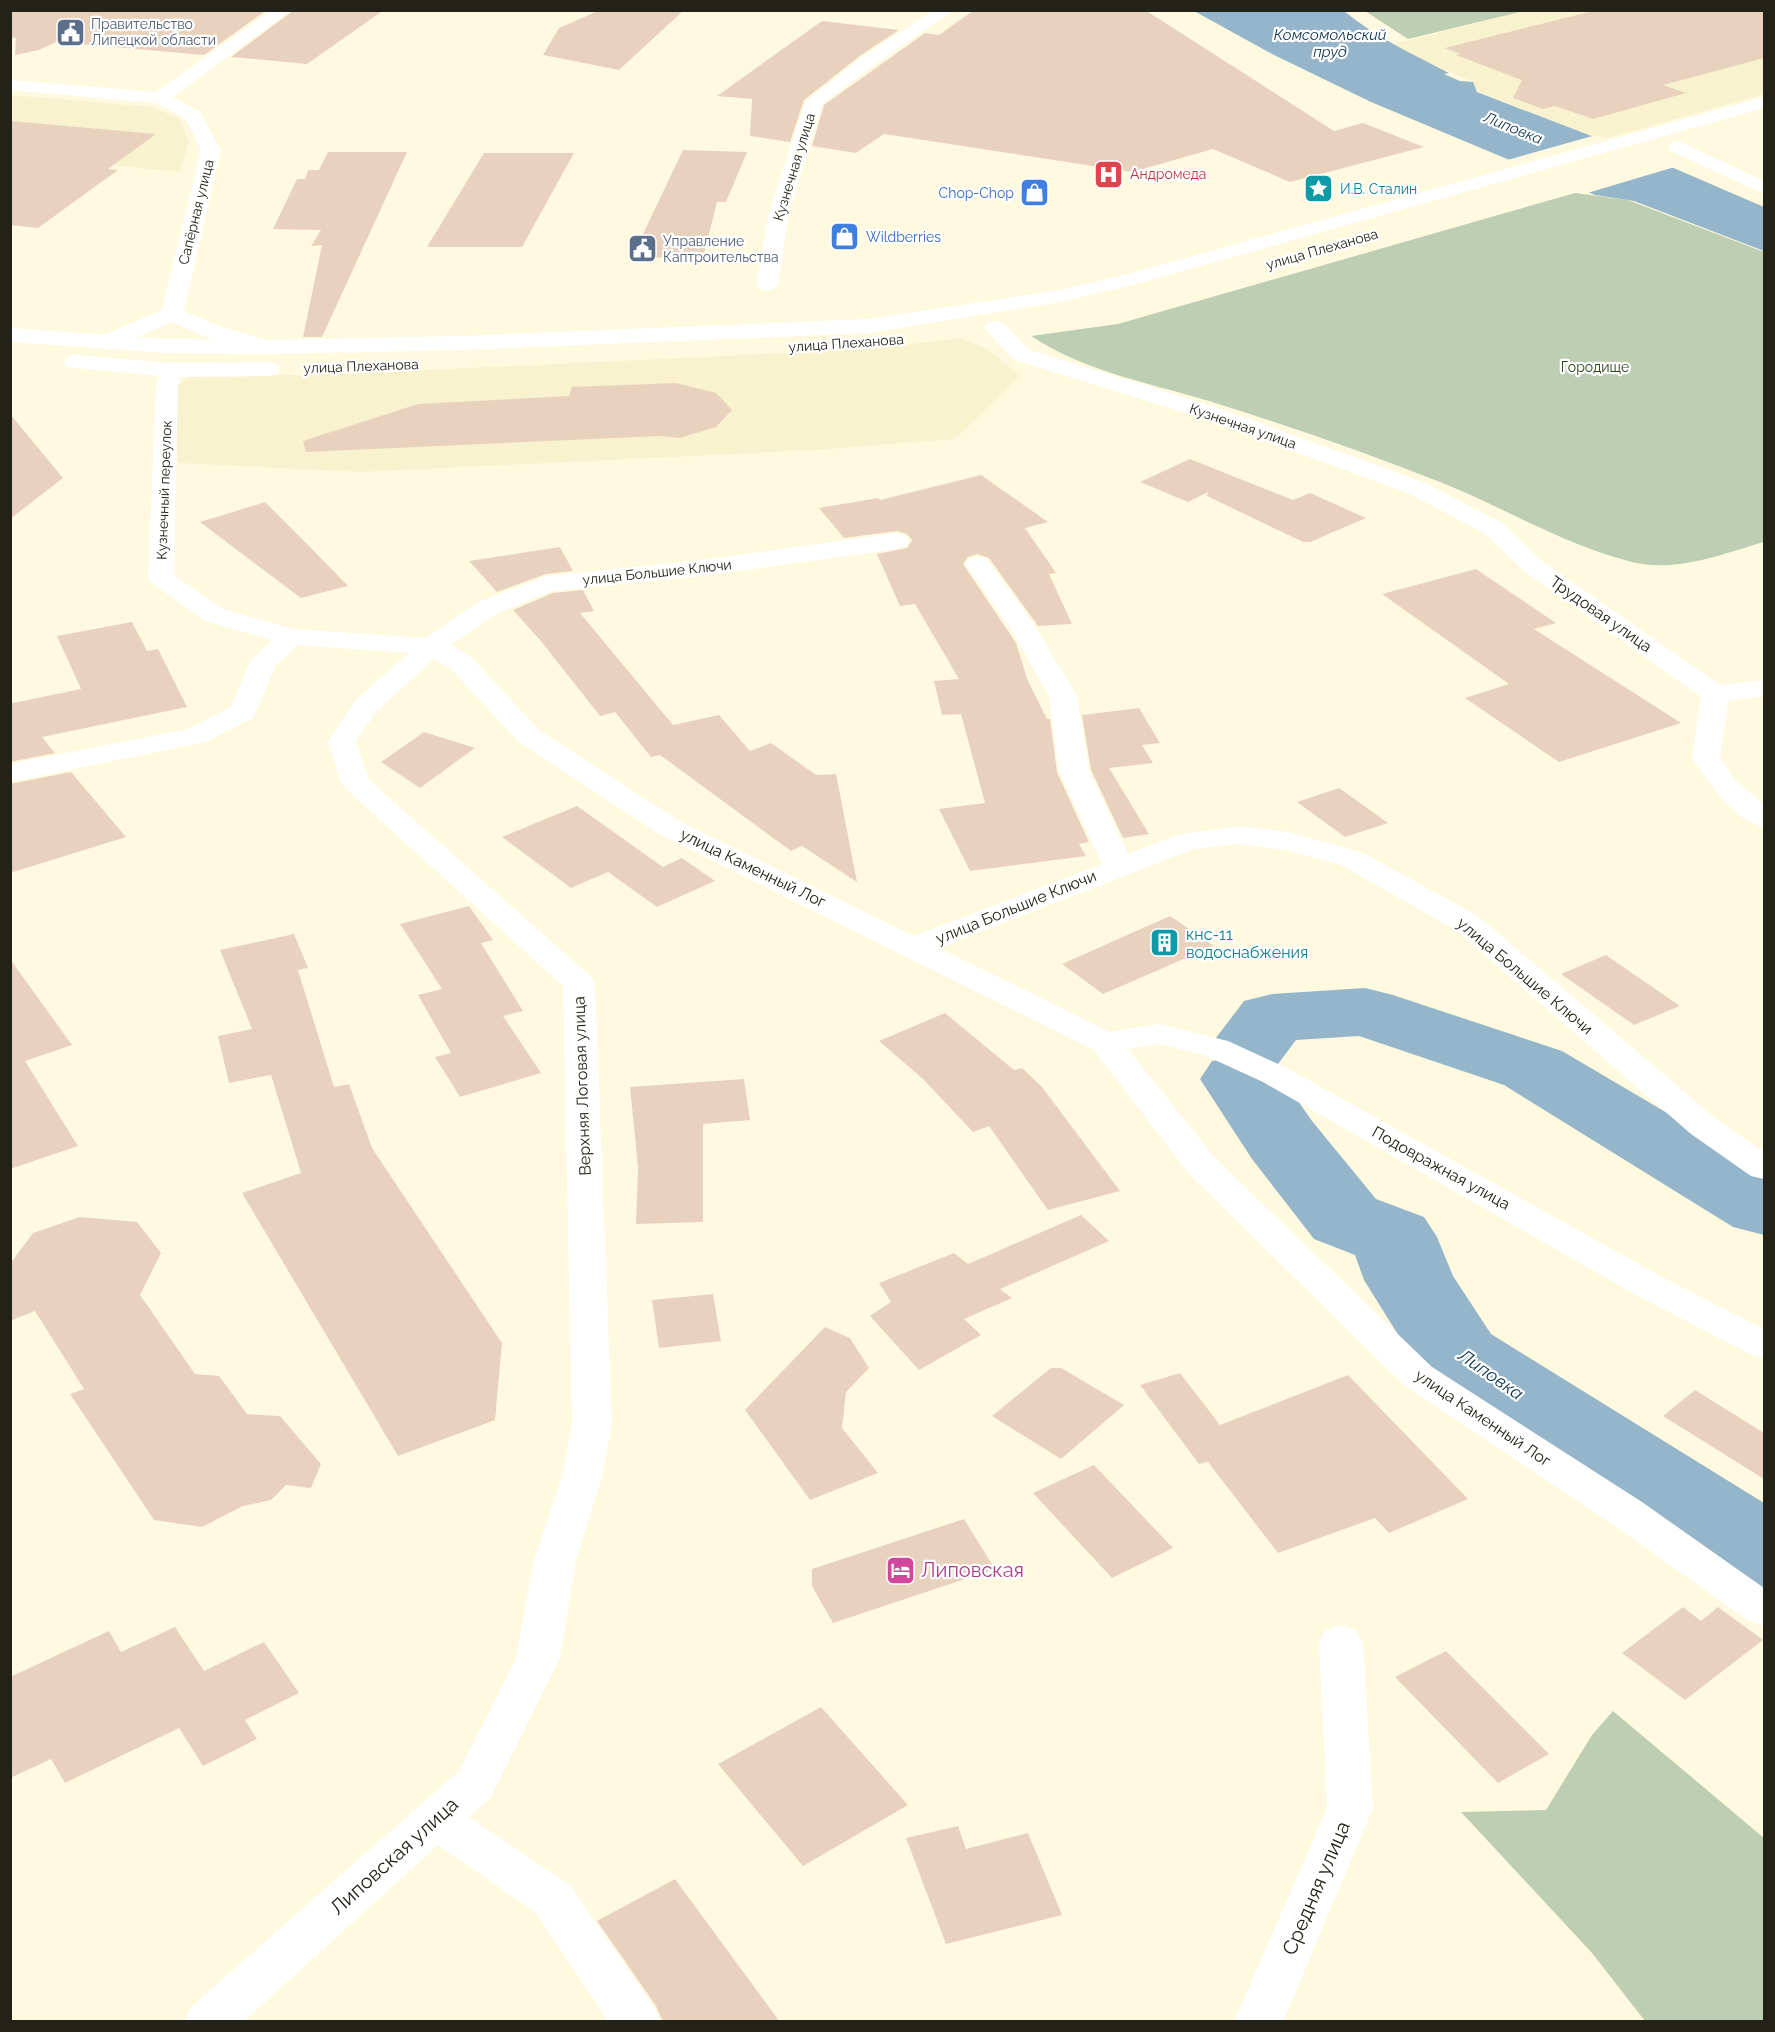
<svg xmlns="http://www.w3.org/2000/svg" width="1775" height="2032" font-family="Raleway,sans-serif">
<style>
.built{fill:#f8f2cf}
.green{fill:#bdceb3}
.water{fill:#95b5cb}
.pier{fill:#fffadf}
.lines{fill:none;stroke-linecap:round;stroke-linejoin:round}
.river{fill:#95b5cb;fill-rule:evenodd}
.building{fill:#e8d2be}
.minor{fill:#fff;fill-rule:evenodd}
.major{fill:#fff;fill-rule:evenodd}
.labels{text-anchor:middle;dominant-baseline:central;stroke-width:4.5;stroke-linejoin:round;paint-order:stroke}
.far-service-label{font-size:14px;fill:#4e5e75;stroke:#fff;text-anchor:start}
.far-street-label{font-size:14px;fill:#232218;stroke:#fff}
.far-health-label{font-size:14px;fill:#be3a42;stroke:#fff;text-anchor:start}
.far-culture-label{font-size:14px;fill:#0d838f;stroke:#fff;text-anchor:start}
.far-shop-label{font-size:14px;fill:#366cbe;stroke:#fff;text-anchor:end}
.far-park-label{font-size:14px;fill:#2b4416;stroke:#fff}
.far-water-label{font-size:15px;font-style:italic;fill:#09334b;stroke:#fff}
.street-label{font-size:16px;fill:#232218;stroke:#fff}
.culture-label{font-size:16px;fill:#0d838f;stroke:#fff;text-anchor:start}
.water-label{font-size:18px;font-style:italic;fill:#09334b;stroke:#fff}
.near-hotel-label{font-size:20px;fill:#b23c85;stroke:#fff;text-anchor:start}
.near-street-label{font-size:20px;fill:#232218;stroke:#fff}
</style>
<rect width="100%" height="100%" fill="#fffadf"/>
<path class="built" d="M1524,11h164l76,24v59l-164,46 -123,-49 -4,-9 -55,-24 -24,-14z
M10,95l142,12 28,12 9,24 -9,29 -169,-17z
M960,338l27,11 34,27 -66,63 -140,11 -454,22 -183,-9 -6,-73 18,-13 153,-3 527,-25z"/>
<path class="green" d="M1365,11h159l-116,28z
M1575,193l53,7 136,52v290c-42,12 -88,31 -132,20 -66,-16 -129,-55 -192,-80 -76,-30 -154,-57 -231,-81 -60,-18 -125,-30 -178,-65l87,-12z
M1613,1711l151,127v183h-119l-53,-68 -131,-141 85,-2 46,-75z"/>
<path class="water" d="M1194,11h150c31,26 69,43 105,62l-5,1 16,7 13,1 4,10 192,74 95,41v44l-130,-50 -39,-6 -76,-31 -148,-62 -97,-47z"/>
<path class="pier" d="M1596,135l82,31 -94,28 -80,-33z"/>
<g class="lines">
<path class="river" d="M1365,988l28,7 169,56 202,119v65l-31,-8 -229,-142 -145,-49 -63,4 -18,24 -5,1 39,56 64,78 48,18 13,20 16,39 38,58 273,169v85l-35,-11 -304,-199 -61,-98 -9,-25 -41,-16 -62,-80 -52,-80 12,-18 6,-1 -9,-13 35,-46 28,-7z"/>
</g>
<path class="building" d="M10,10h257l-63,45 -148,-13 -17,8 -24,5 1,-17h-6z
M294,10h90l-77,54 -76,-7z
M600,10h84l-65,60 -76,-15 16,-27z
M974,10h171l189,121 29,-8 61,24 -134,35 -77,-33 -81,23 -248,-38 -28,19 -44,-7 12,-41 101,-72 14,2z
M1597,10h167v48l-101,27 23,8 -93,26 -38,-13 -12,3 -30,-11 9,-18 -66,-25 5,-1 -16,-6z
M822,21l77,9 -38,25 -57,45 -14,42 -40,-6 2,-37 -35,-3z
M10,121l146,13 -48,35 10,1 -80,58 -28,-3z
M683,150l64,2 -21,50h-9l-14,56 -71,-1z
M328,152h79l-85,185h-19l19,-92 -11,1 10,-16 -48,-1 24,-50h8l3,-9h11z
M484,153h90l-52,94h-95z
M676,383l40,10 16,17 -16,17 -36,11 -21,-2 -353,16 -3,-11 115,-37 151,-8 3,-9z
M10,414l53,64 -53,41z
M1190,459l103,41 17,-7 56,25 -56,24h-7l-96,-46 1,-4 -20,10 -48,-20z
M981,475l67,47 -23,6 31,45 -7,1 23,50 -34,2 -49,-68 -12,-4 -9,3 -5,7 53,79 12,38 19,38h3l7,53 32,70 -10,2 7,12 -116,15 -31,-62 46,-6 -24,-89 -19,1 -8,-34 25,-2 -44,-75 -15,2 -23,-52 30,-6 5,-8 -5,-6 -10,-3 -53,7 -25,-30 59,-10 2,2z
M265,502l46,46 37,38 -47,12 -101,-76z
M560,547l13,24 -27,3 -49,18 -28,-31z
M1476,569l80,54 -22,6 147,94 -122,39 -94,-64 44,-14 -127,-90z
M583,590l11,21 -14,2 93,112 46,-10 31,36 21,-8 45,32 20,-1 21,108 -55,-36 -11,5 -131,-96 -9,2 -36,-45 -15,4 -60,-76 -27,-30 40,-17z
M132,622l15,29 11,-2 29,58 -145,30 13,16 -45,9v-62l3,3 68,-14 -24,-53z
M1139,708l21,35 -18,2 11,18 -44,5 40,66 -26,4 -32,-68 -9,-55z
M424,732l51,16 -55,40 -39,-26z
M71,772l55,65 -116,36v-89z
M1339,788l49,35 -43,14 -48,-35z
M577,806l86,61 19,-9 33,23 -58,26 -49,-35 -37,16 -69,-51z
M469,906l24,34 -12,3 42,68 -20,5 38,57 -81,24 -25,-40 16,-4 -33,-58 24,-6 -42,-65z
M1170,916l44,30 -111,48 -41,-30z
M294,934l14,34 -10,2 36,117 15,-3 23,64 130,195 -7,77 -97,36 -156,-263 59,-20 -30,-98 -42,8 -11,-47 34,-7 -32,-79z
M1606,955l74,51 -46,19 -73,-51z
M10,959l62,86 -47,16 53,85 -68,23z
M945,1013l69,57 8,-2 20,19 78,104 -72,19 -59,-84 -16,6 -50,-53 -44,-38z
M744,1079l6,41 -47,4v98l-67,2 2,-57 -8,-80z
M1081,1215l28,26 -109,48 12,9 -48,21 17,16 -62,35 -49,-54 21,-14 -12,-19 75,-30 14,11z
M80,1217l57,5 24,31 -21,42 55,79 24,2 28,38 33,2 41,48 -10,24 -25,-3 -15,15 -28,6 -41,21 -48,-7 -84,-126 14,-5 -49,-78 -25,10v-57l23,-31z
M713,1294l8,47 -62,7 -7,-48z
M825,1327l25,11 19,30 -23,24 -4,36 36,45 -68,27 -65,-90z
M1051,1368h10l63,37 -63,54 -69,-43z
M1180,1373l40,52 128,-50 120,124 -79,34 -14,-15 -97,35 -70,-91 -9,2 -59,-79z
M1695,1390l69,43v46l-101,-63z
M1094,1465l79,83 -61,30 -79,-85z
M964,1519l31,50 -162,54 -21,-37v-17z
M1683,1607l18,14 17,-14 45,33 -78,60 -63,-47z
M175,1627l29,44 60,-29 35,51 -54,27 12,19 -54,27 -24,-38 -114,55 -14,-24 -41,19v-101l99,-46 12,21z
M1446,1651l103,103 -51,29 -103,-106z
M821,1707l87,98 -105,61 -85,-102z
M958,1826l8,23 62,-16 34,82 -116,29 -40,-106z
M675,1879l105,143h-117l-7,-16 -59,-85z"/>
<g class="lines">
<path class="minor" d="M272,10h20l-119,87 27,15 21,38 -37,161 38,16 52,15 3,5 -3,5 -8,2 -60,-17 -34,-15 -57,25 -8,2 -8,-2 -3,-5 3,-5 63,-27 39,-160 -15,-31 -30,-16 -146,-13v-10l146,12z
M934,10h20l-80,55 -52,39 -33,109 -11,72 -4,4 -7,2 -7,-2 -4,-4 13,-72 36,-111 57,-45z
M1678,141l86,40v13l-93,-43 -2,-4 2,-4z
M995,321l8,2 27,27 185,57 211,76 76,40 40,38 178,124 44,-5v16l-36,5 -8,57 18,25 26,21v23c-30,-6 -55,-44 -72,-69l9,-61 -177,-126 -40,-38 -76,-40 -209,-76 -185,-57 -30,-32 3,-5z
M171,363l8,2 3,5 -4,16 -4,189 49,34 70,20 133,9 52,-36 69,-26 155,-16 195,-27 9,3 4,5 -4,5 -9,3 -195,27 -150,15 -56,23 -45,31 20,12 68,73 142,92 233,114 188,-72 -43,-93 -10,-75 -38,-67 -46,-65 4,-5 9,-3 9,3 50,70 40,67 12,75 39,83 49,-19 62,-9 49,6 75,21 115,63 237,202 49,34v27l-13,-3 -60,-42 -235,-204 -115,-65 -55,-15 -47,-6 -45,5 -255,99 171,84 49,-8 69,17 59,27 377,210 100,51v29l-14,-4 -112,-58 -375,-214 -59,-27 -45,-11 -31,5 88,110 216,208 210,135 122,86v38l-15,-5 -137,-97 -208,-139 -214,-210 -96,-125 -435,-216 -140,-92 -68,-73 -17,-10 -58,53 -20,29 13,39 221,196 5,7 17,441 -10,53 -26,83 -16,98 -69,139 -22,20 101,68 84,122 7,15h-52l-73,-109 -98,-68 -195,177h-59l7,-15 268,-236 57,-113 18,-98 28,-83 10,-53 -9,-438 -217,-197 -5,-6 -13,-42 28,-41 53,-47 -111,-8 -22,20 -23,53 -47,24 -196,40v-18l178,-35 43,-22 19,-46 22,-21 -67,-19 -53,-38 -4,-5 8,-192 7,-21z
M1341,1625l15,5 7,12 10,166 -90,214h-49l93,-214 -8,-166 7,-12z"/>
<path class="major" d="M1764,97v11l-624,175 -79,19 -192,31 -406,17 -197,4 -100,-1 -156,-11v-14l156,11 100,1 197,-4 406,-17 192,-29 67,-16z
M75,355l96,8 98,-1 8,2 3,5 -3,5 -8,2 -98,1 -104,-10 -3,-5 3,-5z"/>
</g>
<defs>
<symbol id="civic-square" viewBox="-11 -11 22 22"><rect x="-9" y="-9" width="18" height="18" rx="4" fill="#5c6f8a" stroke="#fff"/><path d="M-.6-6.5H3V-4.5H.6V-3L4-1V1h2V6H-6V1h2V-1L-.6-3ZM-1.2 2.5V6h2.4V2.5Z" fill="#fff"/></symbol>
<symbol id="hospital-square" viewBox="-11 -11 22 22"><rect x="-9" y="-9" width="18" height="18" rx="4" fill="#e0444e" stroke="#fff"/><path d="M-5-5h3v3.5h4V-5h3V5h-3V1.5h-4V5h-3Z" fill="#fff"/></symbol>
<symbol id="sight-square" viewBox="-11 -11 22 22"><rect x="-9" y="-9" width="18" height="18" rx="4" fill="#0f9aa8" stroke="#fff"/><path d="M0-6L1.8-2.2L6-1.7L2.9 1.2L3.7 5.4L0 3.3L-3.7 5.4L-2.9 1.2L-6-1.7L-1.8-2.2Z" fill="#fff"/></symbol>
<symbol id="shop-square" viewBox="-11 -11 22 22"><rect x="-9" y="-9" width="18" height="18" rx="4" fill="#3f7fe0" stroke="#fff"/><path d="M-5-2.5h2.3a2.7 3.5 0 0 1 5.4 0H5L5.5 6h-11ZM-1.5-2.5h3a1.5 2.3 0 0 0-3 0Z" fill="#fff"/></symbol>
<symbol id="building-square" viewBox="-11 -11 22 22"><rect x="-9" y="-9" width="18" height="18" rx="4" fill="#0f9aa8" stroke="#fff"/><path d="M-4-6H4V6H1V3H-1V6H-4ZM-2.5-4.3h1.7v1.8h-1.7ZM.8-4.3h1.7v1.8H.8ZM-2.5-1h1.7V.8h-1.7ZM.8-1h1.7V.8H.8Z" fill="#fff"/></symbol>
<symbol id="hotel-square" viewBox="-11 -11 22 22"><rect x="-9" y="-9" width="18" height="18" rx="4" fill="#d1479c" stroke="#fff"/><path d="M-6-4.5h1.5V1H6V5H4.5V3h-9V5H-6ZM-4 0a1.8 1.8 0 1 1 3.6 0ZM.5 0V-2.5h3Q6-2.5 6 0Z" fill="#fff"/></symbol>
</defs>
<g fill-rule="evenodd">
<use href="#civic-square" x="54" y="16" width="33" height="33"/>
<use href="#hospital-square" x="1092" y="158" width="33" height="33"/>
<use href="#sight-square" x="1302" y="172" width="33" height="33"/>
<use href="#shop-square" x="1018" y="176" width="33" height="33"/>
<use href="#shop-square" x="828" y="220" width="33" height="33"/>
<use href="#civic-square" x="626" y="232" width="33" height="33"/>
<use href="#building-square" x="1148" y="926" width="33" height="33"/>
<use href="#hotel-square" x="884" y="1554" width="33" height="33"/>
</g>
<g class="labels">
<g class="far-service-label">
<text x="91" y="24">Правительство<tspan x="91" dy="16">Липецкой области</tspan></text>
<text x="663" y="241">Управление<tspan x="663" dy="16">Каптроительства</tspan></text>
</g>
<g class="far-street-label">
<text transform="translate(794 167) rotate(-73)">Кузнечная улица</text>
<text transform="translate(196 212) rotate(-76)">Сапёрная улица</text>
<text transform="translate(1322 249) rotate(-16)">улица Плеханова</text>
<text transform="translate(846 343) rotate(-4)">улица Плеханова</text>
<text transform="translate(361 366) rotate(-2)">улица Плеханова</text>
<text transform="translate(1243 426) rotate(19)">Кузнечная улица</text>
<text transform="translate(164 490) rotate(-88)">Кузнечный переулок</text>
<text transform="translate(657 572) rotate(-6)">улица Большие Ключи</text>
</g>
<g class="far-health-label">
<text x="1130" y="174">Андромеда</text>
</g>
<g class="far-culture-label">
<text x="1340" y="189">И.В. Сталин</text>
</g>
<g class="far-shop-label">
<text x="1014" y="193">Chop-Chop</text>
<text x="866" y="237" text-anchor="start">Wildberries</text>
</g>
<g class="far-park-label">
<text x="1595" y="367">Городище</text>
</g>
<g class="far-water-label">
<text x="1330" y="35">Комсомольский<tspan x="1330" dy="17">пруд</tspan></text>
<text transform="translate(1513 128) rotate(22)">Липовка</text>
</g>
<g class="street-label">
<text transform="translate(1601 614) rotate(35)">Трудовая улица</text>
<text transform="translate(753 868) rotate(26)">улица Каменный Лог</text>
<text transform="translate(1016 907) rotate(-22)">улица Большие Ключи</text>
<text transform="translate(1525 976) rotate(40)">улица Большие Ключи</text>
<text transform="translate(582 1086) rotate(-92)">Верхняя Логовая улица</text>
<text transform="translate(1441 1168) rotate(29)">Подовражная улица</text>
<text transform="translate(1483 1418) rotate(34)">улица Каменный Лог</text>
</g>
<g class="culture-label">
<text x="1186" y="934">кнс-11<tspan x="1186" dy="18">водоснабжения</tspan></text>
</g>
<g class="water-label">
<text transform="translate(1491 1374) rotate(35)">Липовка</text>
</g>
<g class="near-hotel-label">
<text x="921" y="1570">Липовская</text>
</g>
<g class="near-street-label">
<text transform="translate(394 1856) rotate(-42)">Липовская улица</text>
<text transform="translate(1316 1888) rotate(-67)">Средняя улица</text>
</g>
</g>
<rect width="1775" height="2032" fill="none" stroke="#232218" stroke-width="24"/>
</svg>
